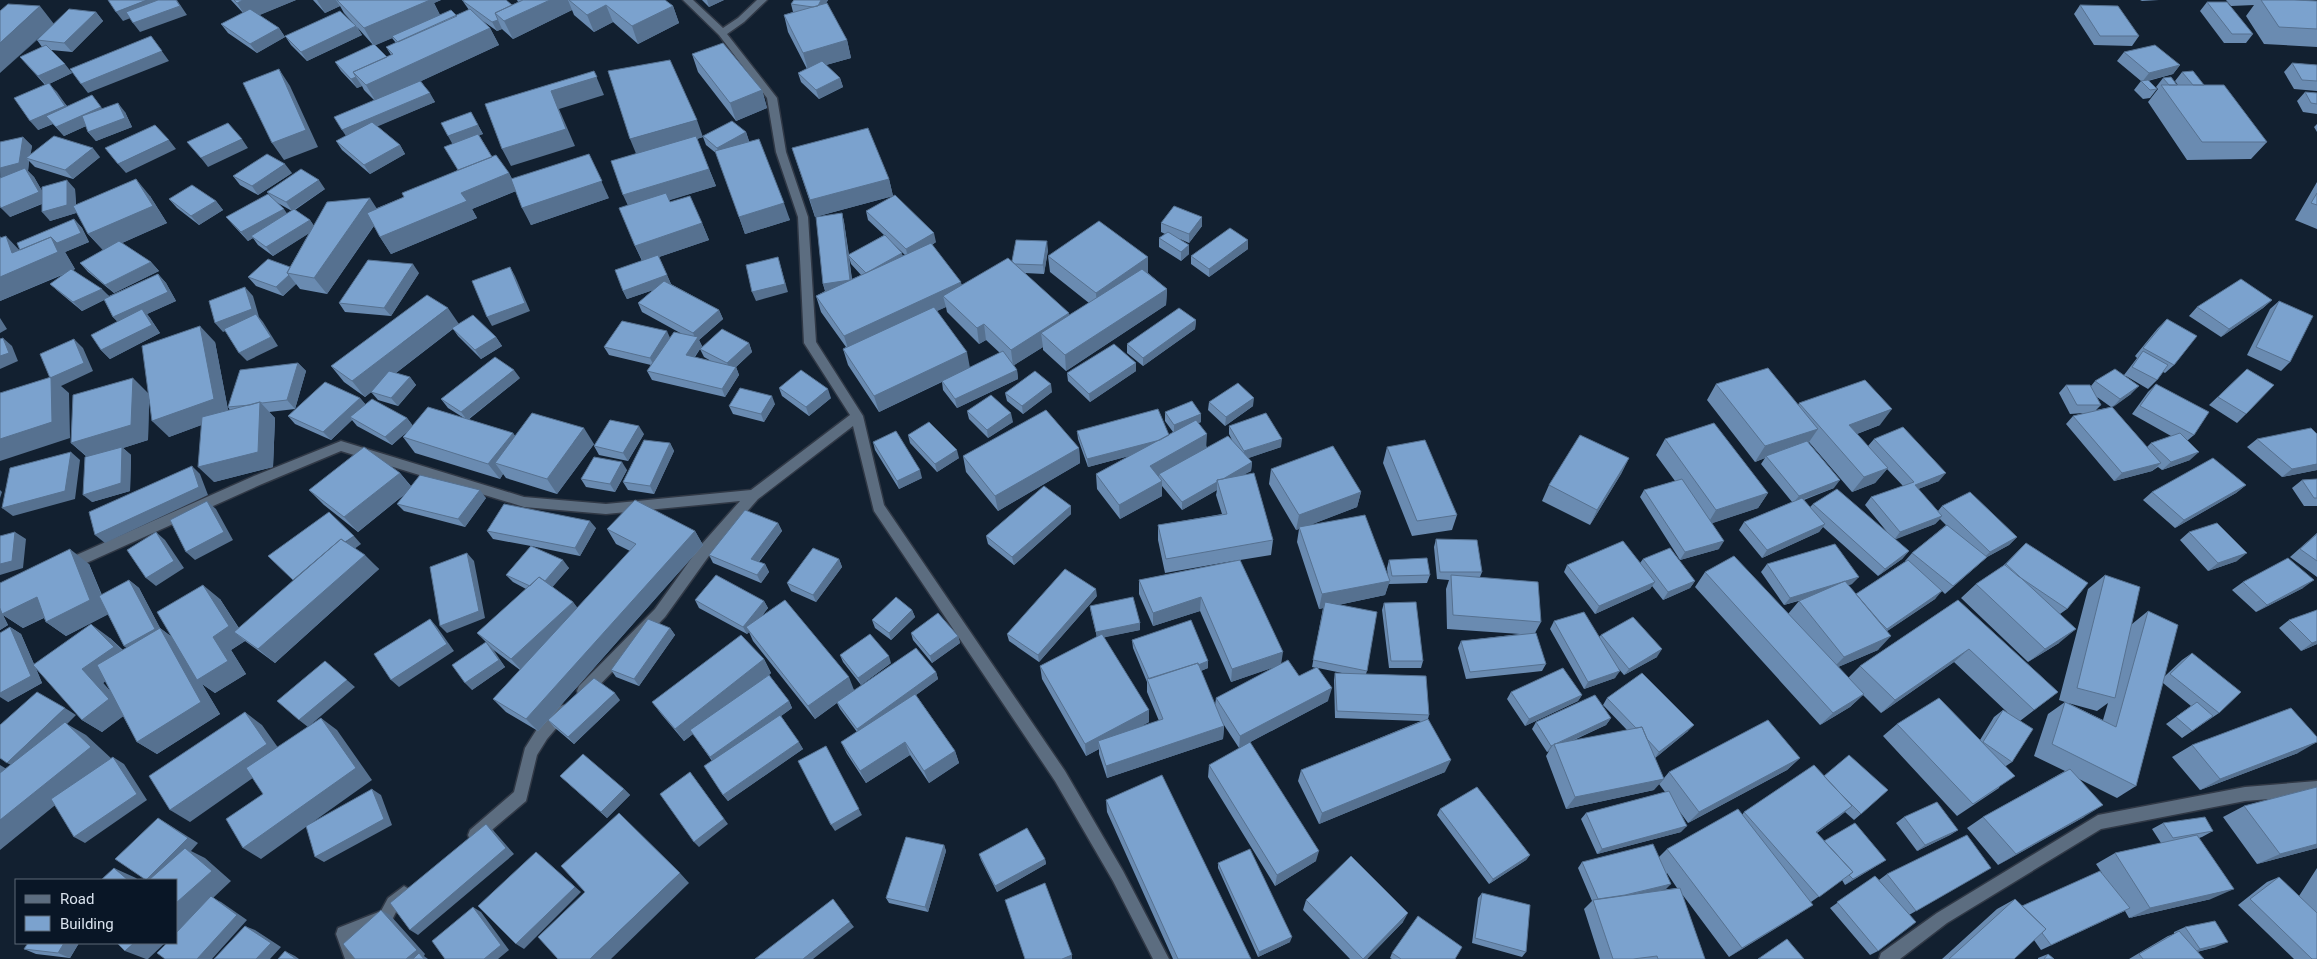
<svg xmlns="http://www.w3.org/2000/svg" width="2317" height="959" font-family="Roboto,sans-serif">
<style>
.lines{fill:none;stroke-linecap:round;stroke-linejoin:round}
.street-casing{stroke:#313946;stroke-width:3}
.street{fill:#5c6d80;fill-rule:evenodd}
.wall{fill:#6a8bb1;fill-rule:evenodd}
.shaded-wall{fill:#567190}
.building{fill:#7ba2ce;stroke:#567190}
</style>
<rect width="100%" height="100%" fill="#122030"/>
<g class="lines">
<defs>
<path id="street" d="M683,0h10l30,28 15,-10 19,-18h10l-23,22 -17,12 50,64 9,54 22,65 8,125 47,74 21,89 181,266 58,100 46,88h-16l-40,-78 -58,-100 -181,-270 -21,-85 -95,73 -47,54 -46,64 -76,79 -5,1 -5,-1 -2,-5 2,-5 76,-77 46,-64 39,-44 -134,13 -82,-7 -183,-56 -79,33 -189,85 -5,2 -5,-2 -2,-4 2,-4 191,-85 87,-35 183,56 82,7 145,-14 99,-75 -46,-72 -6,-126 -22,-65 -9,-54 -48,-63z
M563,705l5,2 2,5 -23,27 -10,16 -11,46 -46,39 -5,2 -5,-2 -2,-5 2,-5 44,-38 11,-44 12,-19 21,-22z
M2317,781v14l-72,6 -144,28 -154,94 -47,36h-21l2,-6 56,-40 161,-98 147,-28z
M404,886l5,3 3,5 -3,5 -11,9 -7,14 -38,16 8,21h-16l-9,-25 2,-6 43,-17 7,-13z"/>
</defs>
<use href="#street" class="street-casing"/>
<use href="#street" class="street"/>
</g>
<path class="wall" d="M231,0h65l-37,15 20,13 6,9 -28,16 -29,-20 -7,-9 22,-11z
M313,0h128l-7,3 6,12 17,1 12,-6 -7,-10h44l6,5 6,-3 -1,-2h148l8,6 6,17 -41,21 -25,-22 -19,10 -20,-17 -2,-5 -59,29 -10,-9 -1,-1 -5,2 -14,-10 7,7 9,17 -78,36 14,21 -58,24 23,19 5,9 -35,20 -28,-24 -6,-9 10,-5 28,-36 -10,-10 -2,-4 -5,2 -16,-17 -6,-9 38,-17 -16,-18 5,8 -55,26 -16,-16 -6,-9 68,-13 -9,-10 -4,-7 -15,7zM392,38l4,5 -10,4 5,8 -4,2 -12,-12z
M702,0h22l-15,7z
M794,0h34l-2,3 21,37 4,18 -25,7 14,13 3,9 -24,12 -18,-17 -3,-9 9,-4 -19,-37 -4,-17 9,-3 -2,-8z
M2140,0h19l-17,1z
M2226,0h68l23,1v46l-53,-3 -18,-28 8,-11 -23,1z
M2207,2l46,32 -7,9h-22l-24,-32z
M2080,5l59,31 -7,10 -38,-1 -20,-31z
M96,12l7,9 -31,31 -21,-2 21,23 -23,11 18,22 36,3 22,3 7,15 -36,14 -8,-9 -2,-6 -22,10 -11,-12 -15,6 7,-45 -25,-28 22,-10 -5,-7 10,-9 -47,42 54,-49z
M2124,52l56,13 -7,9 -25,7 9,8 -7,9 -7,1 -9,-9 7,-9 -24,-20z
M692,54l70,36 5,18 -31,13 -38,-49z
M2292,63l25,2v26l-23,-2 -10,-17z
M2182,72l22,13 63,57 -16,17 -64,1 -39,-58 10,-13 -2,-2 7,-9 15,7 -3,-4z
M2305,92l12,1v21l-14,-2 -6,-11z
M471,112l12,22 -4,1 13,22 17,16 3,6 97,19 -78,27 -15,-34 -44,18 5,9 -86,36 -11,-17 -6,-11 -47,68 -27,-5 -4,-5 -13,12 -27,-10 -8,-9 42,-10 19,-34 -36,23 -15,-11 -5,-7 -5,3 -15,-16 -7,-8 46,-19 -5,-6 58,-3 -30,21 15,10 4,6 63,-18 27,-11 54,-27 -6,-26zM276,202l16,9 -5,3z
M2317,124v8l-3,-5z
M746,132l3,9 41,79 -45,14 -28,-80 -11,-9 -3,-8 -6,2 19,47 -47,14 1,2 32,21 7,17 -50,17 12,27 48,26 4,9 -24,21 3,6 -7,11 16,4 -7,-4 -4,-8 49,-6 3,9 -16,15 3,8 -14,22 -73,-17 -5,-9 4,-6 -42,-10 -5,-8 66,-9 12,-4 -40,-22 -4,-9 15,-13 -26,9 -4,-8 19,-30 -7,-15 -7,-41 -17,-44 92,-25z
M23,137l9,9 -2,8 70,3 -27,22 -38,-12 -6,-6 -1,10 6,6 8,14 33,-2 1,16 74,-9 17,27 -45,20 29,19 8,9 -45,22 -26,-21 -8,-9 23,-13 -15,-16 -12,-23v2l-26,8 -8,-17 -32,13z
M792,148l97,31 4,17 -78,21z
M292,173l-34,22 -18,-10 -7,-9z
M2317,182v47l-22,-9z
M169,199l47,2 7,9 -24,15 -22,-17z
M866,211l70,31 -4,3 30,40 50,-24 36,-11 -4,24 -19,-1 44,42 20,-12 -39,-31 -2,-16 100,1v16l19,16 -1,16 -100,66 -23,-21v-3l-29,18 3,5 1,9 -61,29 -14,-18 -1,-8 -63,30 -31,-47 -5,-16 3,-2 -25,-35 -5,-16 9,-5 -2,-7 19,-71 2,9 5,33 35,-20 -16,-15zM890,241l15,14 -2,1zM849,257l2,7 10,11 -9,4zM946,307l1,5 32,32 7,-4 14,13 -30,15 -34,-57z
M74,219l8,9 7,14 -24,10 10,17 -2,1 36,26 49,-22 8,9 10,18 -29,13 3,4 10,15 -50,26 -9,-9 17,-28 -5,-5 -9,-17 -22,11 -23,-19 -9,-8 17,-11 -67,28v-65l1,2 18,12z
M1161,223l41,3 -13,17 -9,-4 9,15 -8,7 -22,-14v-9l6,-4 -4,-2z
M1248,249l-39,28 -18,-13v-8z
M419,273l-28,43 -46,-4 -6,-9z
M2272,300l-9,8 -42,29 -32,-21 8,-9z
M2279,301l11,61 -9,9 -34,-16 23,-46z
M2167,319l7,46 -9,8 -2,-1 -6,8 -9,9 -22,-13 5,18 -19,13 35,40 4,-4 20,-7 -39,-22 16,-22 8,-8 38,51 -6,5 2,20 -28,10 -4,-3 -6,4 -38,10 -48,-57 7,-8 11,-3 -14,1 -11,-21 7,-8 25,1 4,-5 29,-6 13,-17 -2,-2 23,-28zM2097,397l14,10 -15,3 5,-5z
M1196,320l-1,9 -52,37 -16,-13v-9z
M459,324l37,13 6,9 -21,13 -23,-23 -5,-7 -57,44 14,4 6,8 -18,21 -20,-6 -7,-8 -6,5 -21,-15 -13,-16z
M215,342l13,68h2l-2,-3 70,-44 8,8 -11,38 -26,3 6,6 -2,49 -59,15 -13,-57 -32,12 -20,-40 -1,43 -25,8 8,7 -1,36 -38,11 -5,-45 -16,-14 77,-50z
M2247,369l-1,45 -9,9 -28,-18z
M1136,371l-46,31 -22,-21 -1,-8z
M520,378l-52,42 45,13 2,3 79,8 -37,50 -51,-16 -3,-4 -3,5 -85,-26 -12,-16 6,-7 -17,15 -35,-19 -5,-6 -21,20 -36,-16 -7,-8 72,-18 5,6 42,14 6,8 51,-8 -16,-10 -7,-9z
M1716,384l82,21 1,-2 81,22 -23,9 11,12 6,-7 65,42 -21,8 20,22 4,-5 75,31 -8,8 -22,12 -42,37 -4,-4 -6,9 -48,32 -9,19 -40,17 10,11 12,-12 98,-66 100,92 -38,29 -8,41 -6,4 -7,22 -42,28 -74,-80 14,-12 83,16 14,-23 9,-7 5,3 -54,-51 -73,51 -18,-18 -13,12 -30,18 -125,-138 10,-15 83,42 11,-13 3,-1 -18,5 -23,-33 6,-8 85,20 -4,1 8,9 50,-33h-1l7,-8 34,-28 -6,-6 -5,5 -40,15 14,12 -7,8 -24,17 -55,-49 -4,5 -57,26 -23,-28 5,-8 48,-20 -31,-38 4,-6 -10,4 -48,-62zM1809,442l43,50 23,-9 12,-14 16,17 -32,11 -6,8 23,28 -75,-29 -3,3 -6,-7 30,-12 -26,-45z
M779,388l52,10 -22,18 -27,-20z
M1052,392l-29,22 -16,-13 -2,-8z
M1209,402l44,4 -28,20 -17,-16z
M775,404l-11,18 -31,-8 -4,-8z
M967,411l46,11 -25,16 -19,-19z
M1165,412l36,10 -3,1 9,25 25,-8 -3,-6v-8l52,21 -33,11 4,4 -1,9 -9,4 31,65 -2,15 -31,5 41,104 18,12 17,-8 -4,-1 11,-59 -4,1 -22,-67 2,-13 -3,1 -27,-46 2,-15 90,23 -4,15 -50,19 81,52 -1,-10 2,-8 41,15 -3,8 -38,1v-2l-4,13 -47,10 29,66 -1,3 63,41 -1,4 17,53 -126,52 -21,-43 3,-11 120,-49 -86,-3 -1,-38 1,-7h7l-24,-5 10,33 -89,47 -17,-26 2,4 -1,13 -116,39 -8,-24v-5l-13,7 -44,-77 -2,-13 57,-29 -6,-24 -1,-7 50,17v7l-36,7 45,85 -8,4 18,-5 -12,-29v-10l-14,-34 -1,-8 76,21v7l-7,3 14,34 1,-7 61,-32 -46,16 -31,-71 -47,15 -14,-32v-14l100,-20 -74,13 -7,-33v-15l64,-11 -6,-19 1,-5 -35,20 -20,-24v10l-42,23 -23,-30 -1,-15 33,-18 -41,11 -10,-28 -1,-8 92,4 4,-3 -8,-11z
M644,434l-16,27 -29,-6 -5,-9z
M908,435l51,23 -22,14 -27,-29z
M1665,439l103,54 -10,15 -46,15 7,26 -39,11 -40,-63 4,-7 31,-9 -19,-26z
M2257,439l60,31 -35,7 -35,-30z
M873,442l49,36 -23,11 -24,-39z
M670,443l4,8 -20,43 -26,-4 -5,-8z
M1387,447l70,68 -5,15 -40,6 -29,-73z
M1079,448l1,15 -82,48 -32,-39 -3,-16z
M1629,458l-8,16 -31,51 -48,-24 7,-16z
M627,470l-12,22 -29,-5 -5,-8z
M400,473l11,13 75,12 -21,29 -61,-16 -7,-7 8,-10 -47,38 -34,-27 -15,-15z
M2317,479v27h-13l-12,-18 10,-8z
M2246,485l-10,8 -61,35 -32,-28 9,-8z
M1071,506v8l-57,51 -26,-21 -2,-8z
M778,523l4,8 -23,31 6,2 4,8 -8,11 -48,-20 -4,-8z
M596,528l-16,28 -49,-10 38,22 -17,19 21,15 4,6 53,-57 -14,-7 -9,-15 88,2 8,14 -165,186 -32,-19 -13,-13 27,-29 -29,-22 14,19 -33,23 14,-48 -9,-9 49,-44 -13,-7 -7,-7 25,-29 -38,-7 -6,-8z
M2189,532l48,29 -29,10 -28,-31z
M2317,533v44l-27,-20z
M1436,539l46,33 -2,5 61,45 -6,11 11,31 -4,7 -76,8 -8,-31 3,-7 59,-7 -73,-5 -1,-40 3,-9 -12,-1 -3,-32z
M2026,543l41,66 -7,5 -1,29 -31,19 -67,-64 15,-14 27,-18z
M361,544l-6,4 24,21 -104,94 -30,-22 -14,9 15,24 -31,19 -13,-9 18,30 -63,40 -20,-12 -14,-26 -21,16 -20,-12 -47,-54 7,17 -34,19 2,-75 11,7 13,30 76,-26 13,12 4,-2 -3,-2 -16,-32 -42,22 -20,-14 -2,-4 -21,10 -20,-13 5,10 -8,5v-21l89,-45 13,31 27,-15 10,8 21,40 12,9 48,-38 19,29zM105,681l6,11 -8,-9z
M839,559l3,8 -26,35 -25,-11 -4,-8z
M1643,559l52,22 -5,7 -27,12 -11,-14 -2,3 -55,25 -31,-42 3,-7 73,-2z
M2105,575l27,49 16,-13 17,65 17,-16 10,-7 27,60 -37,25 -16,-14 25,-18 -28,-23 -27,103 -19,12 -40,-20 7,39 -86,48 -31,-37 16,-11 82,-46 -31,-15 14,-42 17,-12 -6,-2 29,-111zM2068,703l29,8 11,-8 -5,17z
M2243,582l60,6 -47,24 -24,-22z
M1097,596l-58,66 -30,-21 -2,-7z
M695,600l69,1 4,7 -7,9 93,73 82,-18 2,7 -22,16 39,56 4,12 -30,20 -19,-28 -44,28 -19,-29 -6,-12 16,-10 -17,-23 -3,-6 -22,16 -62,-78 -4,-9 -2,2 -48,-26z
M1384,603l39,58 -2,7h-32l-7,-58z
M912,610l3,7 -24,23 -16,-12 -3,-8z
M2317,610v34l-16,7 -22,-23 10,-8z
M1554,621l45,16 2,-2 56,22 -33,18 -6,-7 -3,10 -31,11 -34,-60z
M670,628l5,7 -36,51 -23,-9 -5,-7z
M911,633l47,3 2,7 -28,20 -19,-23z
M840,655l51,8 -30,22 -18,-23z
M764,659l7,14 -2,2 20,26 3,7 -11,8 22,33 -75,52 -5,-6 -11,-34 -19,-27 -9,7 -22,-26 -10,-13z
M1511,692l71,3 -4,6 -53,25 -18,-27z
M1607,698l81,33 -33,27 -1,32 -88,19 -20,-53 3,-5 -2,1 -15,-23 4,-7 75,-4 -5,7 -34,16 55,-11 -24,-25z
M620,700l-46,44 -20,-17 -6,-7z
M2192,745l106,8 -98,37 -28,-33z
M1800,758l-13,12 -99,53 -8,-11 1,20 -84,22 -16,-35 5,-6 79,-21 -6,-8 10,-12z
M1209,765l107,96 -41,25 -67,-109z
M560,776l64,13 6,6 -23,23z
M1824,776l37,38 -7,6 -9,-8 -28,21 7,8 62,19 -41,25 -3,-5 -31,22 -12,12 -70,43 -47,-63 23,65h-105l-16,-50 8,-8 -14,-33 4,-6 77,-5 8,-8 75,-34 2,-3zM1667,873l10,15 -16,2 5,-1z
M2317,787v61l-60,16 -34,-47 21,-11z
M1106,800l145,159h-78l-66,-147z
M1440,809l90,46 -4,5 -37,24 -52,-69z
M1904,817l54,13 -8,5 -33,16 -21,-28z
M2163,823l50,8 -11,6 -3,1 12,61 -82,19 -4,-7 -84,39 -7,-10 -20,19h-72l55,-50 18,-10 7,7 80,-33 -6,-9 19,-11 46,-10 -9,-14z
M944,845l2,6 -18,61 -39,-9 -3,-5z
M979,854l66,5 1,5 -49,28 -16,-32z
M1218,863l72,79 -32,15 -40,-89z
M2317,868v91h-23l-56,-54 29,-23 12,-5 20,19z
M1982,873l-73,42 -31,36 -8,4 -40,-47 45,-32 4,4 8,-6z
M1482,893l44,59 -4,5 -50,-14 6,-45z
M1306,900l97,22 -36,37h-17l-47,-49z
M2185,927l31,20 -19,5 7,7h-75l39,-23 6,-2v-2z
M79,943l-9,15 -34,-4 -12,-5z
M1392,953l63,6h-63l-2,-1z
M2048,954l6,5h-16v-1z"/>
<path class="shaded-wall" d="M147,0h30l10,15 -47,17 -7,-9 43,-23 -53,21 -7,-9z
M243,0h53l-48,20 -11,-17z
M317,0h19l4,6 -15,7z
M426,0h15l-7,3 7,14 -67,29 -10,-18z
M550,0h18l4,10 -59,29 -9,-18z
M707,0h17l-15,7z
M821,0h7l-9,16 -2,-9z
M606,5l7,17 -19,10 -7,-17z
M40,6l14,18 -54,49v-30z
M673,6l6,17 -41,21 -6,-18z
M96,12l7,9 -31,31 -8,-9z
M498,20l4,9 -5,2 -5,-9z
M356,26l6,9 -55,26 -6,-9z
M279,28l6,9 -28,16 -7,-9z
M490,28l9,17 -123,57 -10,-17z
M151,36l18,25 -81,32 -7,-9z
M847,40l4,18 -43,12 -5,-17z
M65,64l7,9 -23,11 8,8 16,23 -35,15 -8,-9 16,-36 -8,-9z
M2180,65l-7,9 -31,8 7,-9z
M279,69l11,17 28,61 -34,13 -12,-17z
M594,71l10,24 -45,14 16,37 -64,20 -9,-17 49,-58z
M356,77l6,9 -5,2 -6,-9z
M840,78l3,9 -24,12 -3,-9z
M762,90l5,18 -31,13 -6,-18z
M430,93l5,9 -87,37 -6,-9z
M92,95l16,21 -44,20 -8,-9z
M118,103l7,9 7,15 -36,14 -8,-9z
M697,120l6,17 -66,19 -7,-17z
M478,125l5,9 -30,11 -5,-9z
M746,132l3,9 -29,16 -3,-9z
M23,137l9,9 -2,13 -4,-1 3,3 -1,10 6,6 14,24 -38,16 -9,-9 -1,-40z
M242,139l6,9 -40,19 -7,-9z
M169,140l7,9 -50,24 -8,-9z
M400,145l5,9 -35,20 -6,-9z
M93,148l7,9 -27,22 -8,-9z
M589,154l20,44 -78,27 -9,-17z
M285,164l7,9 -34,22 -6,-9z
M709,169l7,17 -85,26 -8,-17z
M509,173l9,17 -46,19 5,9 -86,36 -11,-17 81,-44z
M136,179l14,17 17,27 -63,28 -16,-17z
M889,179l4,17 -78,21 -5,-17z
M67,180l8,9 1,24 -26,8 -8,-9z
M319,180l6,9 -33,22 -6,-9z
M370,198l11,17 -54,79 -13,-16z
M216,201l7,9 -24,15 -8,-9z
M784,203l6,17 -45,14 -6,-17z
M284,209l6,9 -39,18 2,2 -5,3 -7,-9z
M842,213l2,9 9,66 -27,5 -3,-9z
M1202,217v9l-13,17v-9z
M74,219l8,9 7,14 -24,10 10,17 -75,32v-24l6,-41 16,17 29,-16z
M310,220l6,9 -43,27 -7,-9z
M702,223l7,17 -50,17 12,27 -44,15 -4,-8 20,-29 -8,-16z
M934,233l2,9 -28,16 -2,-9z
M1248,240v9l-39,28v-8z
M1047,241l1,9 -4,24 -1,-9z
M1189,245v9l-8,7v-9z
M902,253l2,9 -38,11z
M778,257l10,35 -32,9 -4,-9z
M1148,257v17l-51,36 -1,-17z
M151,262l8,9 -45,22 -9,-8z
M413,264l6,9 -28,43 -7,-8z
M510,267l5,9 15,35 -38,15 -5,-9z
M158,274l8,9 10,18 -29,13 3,4 10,15 -50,26 -9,-9 20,-25 -8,-8z
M289,275l7,9 -13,12 -7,-9z
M961,282l3,16 -21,-2 3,11 -97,45 -5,-16z
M245,287l8,9 6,21 4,5 15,24 -31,15 -8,-8 20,-35 -36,14 -8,-9z
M102,289l8,8 -28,14 -9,-9z
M1167,289l-1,16 -100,66 -1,-16z
M2272,300l-9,8 -42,29 8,-8z
M448,308l11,16 -94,73 -13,-16z
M719,310l4,9 -24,21 3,6 -12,17 -4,-8 10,-15 -3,-7z
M1069,313l2,16 -30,4 2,14 -30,19 -2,-16z
M0,318l7,11 -7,4z
M1196,320l-1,9 -52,37v-8z
M984,324l2,16 -7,4 -2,-16z
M200,326l15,16 14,73 -60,22 -17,-16z
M667,331l4,9 -17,26 -4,-8z
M496,337l6,9 -21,13 -6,-9z
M3,338l9,8 6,15 -18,8v-13z
M74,339l9,9 10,23 -32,15 8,7 1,45 -70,23v-22l50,-61z
M749,343l3,9 -16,15 3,8 -14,22 -3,-8 9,-17 -4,-9z
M967,352l3,16 -91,44 -5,-16z
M298,363l8,8 -11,38 -8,-9z
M1136,363v8l-46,31 -1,-8z
M514,370l6,8 -53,42 -6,-8z
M1017,370l1,9 -61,29 -2,-9z
M410,377l6,8 -18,21 -7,-8z
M133,378l16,16 -1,46 -25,8 8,7 -1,36 -38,11 -9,-7 6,-37 -18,-15z
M1051,384l1,8 -29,22 -1,-8z
M2139,386l-8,8 -19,14 8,-9z
M828,389l3,9 -22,18 -3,-9z
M772,396l3,8 -11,18 -3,-8z
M360,398l7,8 -17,11 2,3 -21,20 -8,-8z
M1254,398l-1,8 -28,20 1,-9z
M260,402l15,16 -2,49 -59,15 -16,-15z
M1892,409l-12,16 -42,16 11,-16z
M1011,413l2,9 -25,16 -1,-8z
M1201,414v8l-27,11v-8z
M407,418l6,8 -21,19 -7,-8z
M639,426l5,8 -16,27 -5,-8z
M584,428l10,16 -37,50 -10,-15z
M1818,429l-11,16 -41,11 -1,2 -10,4 10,-16z
M513,433l11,16 -29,14 8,11 -3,5 -12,-15z
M1207,434l-1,16 -47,24v2l-9,5v-15z
M1170,437v8l-82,22 -1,-8z
M1282,439l-1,8 -38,13 1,-9z
M670,443l4,8 -20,43 -4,-8z
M1079,448l1,15 -82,48 -3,-15z
M957,450l2,8 -22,14 -2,-8z
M71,452l9,8 -5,39 -62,17 -11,-8z
M2199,452l-9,8 -28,10 9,-8z
M1629,458l-8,16 -31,51 7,-15z
M622,462l5,8 -12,22 -5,-8z
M1252,462l-1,9 -31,17 -2,-7z
M2161,463l-9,8 -38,10 8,-8z
M2317,464v6l-35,7 10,-8z
M192,466l8,8 8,21 -103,48 -10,-8z
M1888,468l-13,15 -23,9 12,-15z
M920,470l2,8 -23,11 -2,-8z
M400,473l12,15 -54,44 -14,-15z
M1946,473l-7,8 -31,12 7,-8z
M1840,480l-6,8 -41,15 6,-7z
M1162,481v15l-42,23 -1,-14z
M1217,482v8l-35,20v-8z
M2246,485l-10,8 -61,35 9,-8z
M0,490l2,2 -2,6z
M480,490l6,8 -21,29 -7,-8z
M1361,492l-4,15 -57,22 -1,-2v2l-3,1 3,-15z
M1768,493l-10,15 -51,17 9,-15z
M207,501l9,8 17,31 -38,20 -9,-8z
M1071,506v8l-57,51 -2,-8z
M1942,516l-7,8 -41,16 6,-8z
M590,521l6,7 -16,28 -5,-8z
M778,523l4,8 -27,35 -4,-7z
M1825,524l-6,8 -57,26 5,-8z
M695,531l8,14 -165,186 -12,-12z
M15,532l11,7 -3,29 -23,7v-11z
M156,532l9,8 19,28 -28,18 -10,-8z
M354,536l7,8 -60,44 -8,-8z
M2017,537l-8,8 -22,12 -42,37 45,-42z
M1724,541l-5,8 -39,11 5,-8z
M70,549l19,15 20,50 -43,22 -20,-14z
M1909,551l-7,8 -24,17 7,-7z
M467,553l7,8 11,57 -38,15 -7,-7z
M2247,553l-10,8 -29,10 10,-8z
M365,555l14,14 -104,94 -17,-14z
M839,559l3,8 -26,35 -3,-7z
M563,560l6,8 -25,29 -6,-8z
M765,564l4,8 -8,11 -4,-8z
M1859,577l-7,7 -68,21 6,-7z
M129,580l10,8 21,40 18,14 35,-5 -10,-52 17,14 26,41 -12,-8 11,9 -14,9 15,24 -31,19 -13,-9 18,30 -63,40 -20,-12 -3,-89 -10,-7z
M2314,580l-11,8 -47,24 11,-7z
M1390,581l-5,14 -66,14 3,-15z
M1695,581l-5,7 -27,12 5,-8z
M1655,582l-5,7 -55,25 4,-8z
M1096,589l1,7 -58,66 -1,-7z
M1942,591l-7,8 -55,37 7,-7z
M37,597l20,14 -34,17 -20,-13 5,10 -8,5v-21z
M1201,597l-1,14 -47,15v-13z
M764,601l4,7 -19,24 -3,-5 3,5 -2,2 -4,-7z
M573,602l11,14 -61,56 -12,-13z
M912,610l3,7 -24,23 -2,-7z
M430,619l7,8 17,24 -55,36 -8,-7z
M1140,623v7l-43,9 -1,-7z
M91,624l19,14 23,23 -30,22 26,29 -27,20 -20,-12v-51z
M10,627l11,7 21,49 -34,19 -8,-5v-4z
M670,628l5,7 -36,51 -5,-7z
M2076,629l-17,14 -31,19 17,-13z
M958,636l2,7 -28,20 -2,-7z
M1891,636l-13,14 -47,20 13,-13z
M2317,641v3l-16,7 11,-8z
M486,642l7,7 12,18 -33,23 -7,-7z
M1662,649l-5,8 -33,18 5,-6z
M1969,649l-15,13 -73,51 14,-13z
M1283,652l-2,13 -50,17 1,-13z
M889,656l2,7 -30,22 -3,-7z
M764,659l7,14 -87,68 -9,-12z
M325,661l30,26 -47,40 -9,-7z
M1208,661v7l-57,21 -1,-7z
M1620,671l-5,7 -31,11 4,-7z
M936,672l2,7 -78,57 -3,-7z
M849,677l5,13 -39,29 -7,-13z
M1332,688l-4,13 -89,47 1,-12z
M615,693l5,7 -46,44 -6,-7z
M1864,694l-14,13 -30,18 13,-12z
M1582,695l-4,6 -53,25 4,-7z
M789,701l3,7 -77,56 -5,-7z
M65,708l11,7 -9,9 19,11 26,24 -112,91v-30l19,-51 -12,-6z
M1149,710v12l-49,27 -2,-8 1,8 -13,7 -1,-12z
M245,712l17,13 22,31 -94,66 -20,-12z
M321,718l16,12 35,50 -111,79 -18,-11z
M1611,718l-5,7 -51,23 -1,-3z
M1694,725l-6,6 -34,28 5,-7z
M1224,726l-1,13 -116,39 -1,-12z
M799,742l4,7 -75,52 -5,-6z
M905,742l5,13 -44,28 -6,-12z
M2317,742l-19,11 -98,37 20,-11z
M1553,745l-4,6 -2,1 4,-6z
M826,746l36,69 -27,16 -4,-6z
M955,751l4,12 -30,20 -5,-12z
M113,757l11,7 23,36 -62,43 -11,-6z
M1800,758l-13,12 -99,53 11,-11z
M1451,760l-6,12 -126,52 3,-11z
M0,765l10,6 -10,9z
M690,772l38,52 -29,23 -5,-5z
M1664,779l-10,11 -88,19 9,-12z
M372,789l9,6 11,30 -68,37 -9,-5z
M624,789l6,6 -23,23 -6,-6z
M2103,805l-19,12 -86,48 18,-11z
M1852,806l-14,12 -36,24 14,-10z
M158,818l10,6 30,19 -7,8 14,7 26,23 -18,17 8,4 26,18 -35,39h-15l-21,-27v-29l-14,-23h-16z
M486,824l7,6 21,24 -96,81 -8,-5z
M1687,826l-6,6 -84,22 5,-5z
M1958,830l-8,5 -33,16 8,-6z
M2317,844v4l-60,16 23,-10z
M944,845l2,6 -18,61 -3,-5z
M1319,851l-3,10 -41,25 2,-11z
M536,852l45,40 -57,57 -8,-5z
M1530,855l-4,5 -37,24 4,-5z
M1045,859l1,5 -49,28 -2,-6z
M1886,860l-8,5 -33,20 8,-6z
M114,868l22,10 2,2h-10z
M680,873l9,10 -78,76h-21z
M1671,884l-5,5 -70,17 3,-4z
M2234,889l-23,10 -82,19 21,-10z
M1813,905l-14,9 -70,43 13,-9z
M473,907l8,5 28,38 -11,9h-14z
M381,910l9,5 35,39 -1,2 4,3h-22z
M1408,913l-5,9 -36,37h-4z
M850,922l4,5 -41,32h-10z
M245,926l10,4 26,17 -11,12h-14z
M1292,937l-2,5 -32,15 1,-5z
M2228,942l-12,5 -28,7 12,-5z
M64,943h15l-9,15 -12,-5z
M134,943h31l-17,16h-2l-21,-8z
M285,951l10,5 4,3h-3z
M1072,955v4h-10z"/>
<path class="building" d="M108,0h39l-31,12z
M158,0h18l4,6 -47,17 -7,-11z
M234,0h9l-6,3z
M337,0h93l-66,28z
M464,0h42l6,5 -17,8 3,7 -6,2 -29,-21z
M523,0h27l-46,21 -9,-8z
M569,0h96l8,6 -41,20 -26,-21 -19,10z
M794,0h27l-3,6 -5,1 -22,-3z
M2261,0h33l23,1v28l-38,-2z
M2207,2h20l26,32h-21z
M827,3l20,37 -44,13 -19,-38z
M8,4l32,2 -40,37v-32z
M2080,5l38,1 21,30h-39z
M69,9l27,3 -32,31 -27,-3z
M250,9l29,19 -29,16 -29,-20z
M470,9l20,19 -124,57 -13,-13 40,-18 -7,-7z
M451,10l6,6 -59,26 -6,-6z
M340,11l16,15 -55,26 -16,-16z
M151,36l11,15 -81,33 -11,-15z
M723,43l39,47 -32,13 -38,-49z
M374,44l13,13 -34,15 3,5 -5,2 -16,-17z
M46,45l19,19 -27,12 -18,-19z
M2155,45l25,20 -31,8 -25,-21z
M670,60l27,60 -67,19 -22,-68z
M822,61l18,17 -24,12 -18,-17z
M2292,63l25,2v16l-15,-1z
M279,69l27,61 -34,13 -29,-60z
M594,71l3,6 -46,14 15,38 -64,20 -17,-45z
M2193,71l11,14h-11l-11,-13z
M2171,77l6,8h-8l-6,-7z
M2148,80l9,9 -7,1 -9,-9z
M420,81l10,12 -88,37 -8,-13z
M49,83l16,23 -35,15 -16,-23z
M2161,85h63l43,57h-65z
M2305,92l12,1v11l-6,-1z
M92,95l9,12 -45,20 -10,-11z
M118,103l7,15 -37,14 -6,-16z
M471,112l7,13 -30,11 -7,-13z
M732,121l14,11 -29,16 -14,-12z
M372,122l28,23 -36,20 -28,-24z
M228,123l14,16 -41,19 -14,-16z
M155,125l14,15 -51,24 -13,-16z
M868,128l21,51 -79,21 -18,-52z
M478,134l14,23 -34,13 -14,-23z
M54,136l39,12 -28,22 -39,-12z
M696,136l13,33 -86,26 -12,-34z
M23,137l-4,26 -19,5v-26z
M759,139l25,64 -45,14 -24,-66z
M267,154l18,10 -33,22 -19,-10z
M589,154l13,27 -80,27 -11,-29z
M496,155l13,18 -48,20 6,8 -87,36 -13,-24 37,-16 -2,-4z
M25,168l14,24 -38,16 -1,-2v-28z
M301,169l18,11 -33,22 -19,-10z
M136,179l17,27 -65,28 -15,-28z
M67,180v25l-25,7v-25z
M192,185l24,16 -25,15 -22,-17z
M666,193l4,9 20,-6 12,27 -67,23 -16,-38z
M2317,193v12l-6,-2z
M268,194l16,15 -43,23 -15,-15z
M895,195l39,38 -28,16 -40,-38z
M370,198l-56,80 -27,-5 40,-71z
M1174,206l28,11 -13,17 -28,-11z
M294,209l16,11 -44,27 -15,-11z
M842,213l8,67 -27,4 -7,-67z
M74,219l7,14 -24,10 -6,-6 -31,13 -3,-7z
M1099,221l49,36 -52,36 -48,-37z
M1230,228l18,12 -39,29 -18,-13z
M1168,232l21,13 -8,7 -22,-14z
M885,235l17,18 -36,20 -18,-18z
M6,236l6,17 39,-16 7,15 -58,25v-39z
M1016,240l31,1 -4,24 -28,-1 -3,-3z
M119,241l32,21 -46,23 -25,-22z
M931,243l30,39 -117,54 -28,-40z
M658,255l9,20 -44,16 -8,-21z
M778,257l7,27 -33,8 -6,-27z
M1008,258l61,55 -58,37 -27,-26 -7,4 -34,-32z
M268,259l22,8 -3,6 2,2 -13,12 -28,-10z
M368,260l45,4 -29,44 -45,-5z
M510,267l15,36 -38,14 -15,-36z
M71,269l31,20 -29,13 -23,-18z
M1142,269l25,20 -102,66 -24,-22z
M158,274l10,18 -55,25 -9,-18z
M2241,279l31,21 -43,29 -32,-22z
M664,281l55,29 -26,23 -55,-30z
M245,287l7,22 -37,14 -6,-22z
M427,295l21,13 -96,73 -21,-15z
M2279,301l34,15 -23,46 -34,-15z
M934,307l33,45 -93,44 -31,-47z
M1179,308l17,12 -53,38 -16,-14z
M142,309l10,16 -51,25 -10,-15z
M256,314l15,23 -32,16 -15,-24z
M473,315l23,22 -21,13 -23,-22z
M2167,319l30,17 -23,29 -31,-17z
M622,321l45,10 -17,27 -46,-11z
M200,326l14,73 -62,22 -10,-75z
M722,329l27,14 -22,20 -27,-14z
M674,332l24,5 -12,18 50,12 -14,22 -75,-18z
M3,338l6,15 -9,3v-17z
M74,339l10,24 -34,15 -10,-24z
M1114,344l22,19 -47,31 -22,-21z
M1003,351l14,19 -62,29 -13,-18z
M2143,351l25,14 -11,15 -25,-13z
M495,357l19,13 -53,42 -20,-13z
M298,363l-11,37 -25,3 -2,-1 -10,3 -22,2 12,-37z
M1768,368l50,61 -53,17 -49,-62z
M2115,369l24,17 -19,13 -25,-18z
M2247,369l27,16 -28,29 -28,-17z
M801,370l27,19 -22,18 -27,-19z
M389,371l21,6 -19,21 -20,-6z
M1035,371l16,13 -29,22 -17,-13z
M51,377l1,45 -52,17v-46z
M133,378l-2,47 -60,18 2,-48z
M1865,380l27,29 -43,16 39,43 -24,9 -65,-74z
M325,382l35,16 -37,34 -35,-16z
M1238,383l16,15 -28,19 -17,-15z
M2156,384l53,28 -15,23 -54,-29z
M2066,385h24l11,20h-24z
M740,388l32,8 -11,18 -32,-8z
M991,395l20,18 -24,17 -20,-19z
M372,399l35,19 -22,19 -35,-20z
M1192,401l9,13 -27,11 -9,-13z
M260,402l-2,50 -60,15 4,-50z
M428,407l85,26 -25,31 -85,-27z
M2112,407l49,56 -39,10 -49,-57z
M1158,409l11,26 -9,5 -73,19 -10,-28z
M1046,410l33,38 -84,48 -32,-40z
M532,413l52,15 -37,51 -52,-16z
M1266,413l16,26 -38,12 -15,-25z
M610,420l29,6 -16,27 -29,-7z
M1196,420l11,14 -57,32 12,15 -43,24 -23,-31z
M929,422l28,28 -22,14 -27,-29z
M1714,423l54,70 -52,17 -51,-71z
M1903,427l43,46 -31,12 27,31 -42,16 -29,-35 43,-15 -40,-43z
M2311,428l6,6v30l-25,5 -35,-30z
M896,431l24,39 -23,11 -24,-39z
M2180,433l19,19 -28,10 -20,-19z
M1580,435l49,23 -32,52 -48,-25z
M1228,436l24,26 -29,17 -6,1v2l-35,20 -23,-28z
M644,440l26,3 -20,43 -27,-4z
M1425,440l32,75 -40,6 -30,-74z
M1807,441l33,39 -41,16 -33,-40z
M1333,446l28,46 -62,23 -28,-46z
M122,447l-1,36 -38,12 2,-38z
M364,447l36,26 -56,44 -35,-27z
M71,452l-6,39 -63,17 8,-40z
M594,457l28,5 -12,22 -29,-5z
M2213,458l33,27 -62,35 -32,-28z
M192,466l7,21 -104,48 -6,-23z
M1254,473l19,67 -107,19 -8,-34 69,-11 -10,-34z
M420,475l60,15 -22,29 -61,-15z
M1682,479l42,62 -39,11 -41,-62z
M2317,479v19h-3l-12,-18z
M1044,486l27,20 -59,51 -26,-21z
M1837,489l72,62 -24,18 -72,-65z
M1970,492l47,45 -27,15 -48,-46z
M1802,498l23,26 -58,26 -23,-28z
M635,500l60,31 -169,188 -33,-20 143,-155 -29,-15z
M207,501l17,31 -38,20 -16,-32z
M504,504l86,17 -15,27 -88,-17z
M745,510l33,13 -27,36 14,5 -8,11 -48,-20z
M329,512l25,24 -9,6 -4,-3 -48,41 -25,-24z
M1365,515l25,66 -68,13 -23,-67z
M2217,523l30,30 -29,10 -29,-31z
M1947,525l40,32 -34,29 -41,-33z
M15,532l-3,29 -12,3v-28z
M156,532l18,29 -28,17 -19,-28z
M2317,534v27l-17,-12z
M341,539l24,16 -107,94 -24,-17z
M1436,539l41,1 5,32h-42z
M1623,541l32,41 -56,24 -32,-41z
M2026,543l62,40 -21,26 -49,-33 -13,-11z
M1835,544l24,33 -69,21 -23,-34z
M531,546l32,14 -18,21 -6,-4 -9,9 -24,-11z
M813,548l26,11 -26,36 -26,-12z
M1670,548l25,33 -27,11 -25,-33z
M70,549l20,51 -44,22 -9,-25 -35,17 -2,-6v-25z
M467,553l12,58 -39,15 -10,-59z
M1734,556l130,138 -31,19 -128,-141z
M1427,558l3,17 -38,1 -3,-16z
M2288,558l26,22 -47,25 -24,-23z
M1240,560l43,92 -51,17 -31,-72 -48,16 -14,-33z
M1908,560l34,31 -55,38 -7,-7 -24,-28z
M2006,564l70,65 -31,20 -69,-65z
M1065,569l31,20 -58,66 -31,-21z
M716,575l48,26 -21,26 -48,-27z
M1451,575l87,7 3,40 -88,-7z
M2105,575l35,12 -25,111 -38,-10z
M539,577l34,25 -62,57 -34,-26z
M129,580l26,49 -31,17 -25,-50z
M1845,581l46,55 -47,21 -45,-56z
M203,585l26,41 -16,11 15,24 -31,19 -40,-68z
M896,597l16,13 -23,23 -17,-13z
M1133,597l7,26 -44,9 -6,-26z
M785,600l64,77 -41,29 -62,-79z
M1958,600l100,92 -24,18 -65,-61 -74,51 -35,-34z
M1325,602l52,10 -10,59 -54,-11z
M1416,602l7,59h-32l-7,-58z
M2317,610v31l-5,2 -23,-23z
M2148,611l30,14 -42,161 -84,-42 13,-42 51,25z
M1584,612l36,59 -32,11 -34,-61z
M938,613l20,23 -28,20 -19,-23z
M1633,617l29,32 -33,20 -28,-34z
M430,619l17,25 -56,36 -17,-26z
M648,619l22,9 -36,51 -23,-9z
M1191,620l17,41 -10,4v-2l-49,16 -17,-39z
M91,624l23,23 -32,22 27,30 -27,21 -49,-55z
M10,627l21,49 -31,17v-60z
M160,628l41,74 -64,40 -40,-77z
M1536,633l10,31 -76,8 -9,-31z
M870,634l19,22 -31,22 -18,-23z
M1102,634l47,76 -64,34 -45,-78z
M741,635l23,24 -89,70 -23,-27z
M486,642l13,18 -34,23 -13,-18z
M916,648l20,24 -79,57 -20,-27z
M2192,653l49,39 -22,21 -49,-39z
M1288,660l11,16 18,-9 15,21 -92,48 -24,-38z
M325,661l22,19 -48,40 -22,-19z
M1198,663l26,63 -118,40 -8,-25 65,-22 -16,-40z
M1563,668l19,27 -53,24 -18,-27z
M1335,673l91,3 3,39 -92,-4z
M1642,673l52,52 -35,27 -12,-13 -5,-12 -6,1 -29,-30z
M769,675l20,26 -79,56 -20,-27z
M594,678l21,15 -47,44 -20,-17z
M37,692l28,16 -58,55 -7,-5v-33z
M915,694l40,57 -31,20 -19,-29 -45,29 -19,-29z
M1595,695l16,23 -60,28 -15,-24z
M1939,698l76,78 -42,28 -76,-80z
M2197,702l16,14 -21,15 -16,-14z
M2291,708l26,29v5l-97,37 -28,-34z
M2003,710l30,19 -21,33 -29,-20z
M245,712l22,32 -97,66 -21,-34z
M780,715l19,27 -76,53 -19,-29z
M321,718l35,50 -113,80 -17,-29 37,-25 -17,-26z
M1428,719l23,41 -129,53 -21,-43z
M1768,720l32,38 -101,54 -30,-40z
M65,722l26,25 -91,73v-47z
M1642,727l22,52 -89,18 -21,-53z
M1250,742l69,109 -42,24 -68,-110z
M826,746l33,63 -28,16 -33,-64z
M583,754l41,35 -23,23 -41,-36z
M1849,755l39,35 -27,24 -24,-24 -13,-14z
M113,757l24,37 -63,43 -23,-38z
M1814,765l38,41 -36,26 37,40 -34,25 -75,-85z
M2070,769l33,36 -87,49 -33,-37z
M690,772l34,47 -30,23 -34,-48z
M1162,775l89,184h-73l-72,-159z
M1477,787l53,68 -37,24 -53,-70z
M2317,787v57l-37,10 -36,-48z
M372,789l12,30 -69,38 -9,-31z
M1669,791l18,35 -85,23 -16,-36z
M1937,802l21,28 -33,15 -21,-28z
M1738,809l75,96 -71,43 -75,-99z
M619,813l61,60 -90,86h-32l-20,-22 47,-45 -24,-26z
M2205,817l8,14 -40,7 -10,-15z
M158,818l30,20 -42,42 -31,-21z
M1855,823l31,37 -33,19 -4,-4 4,-3 -29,-31z
M486,824l20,24 -96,82 -20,-27z
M1027,828l18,31 -50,27 -16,-32z
M1967,835l24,33 -75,43 -29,-37z
M2197,835l37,54 -84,19 -35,-55z
M906,837l38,8 -19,62 -39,-9z
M1653,844l18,40 -46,11 -27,4 -16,-37z
M185,848l27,23 -36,32v-23h-27z
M1250,849l42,88 -33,15 -41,-89z
M536,852l39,35 -59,57 -38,-38z
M1351,856l57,57 -45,46 -57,-59z
M114,868l14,12h-27z
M2100,871l30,37 -79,37 -9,-12 4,-4 -24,-23z
M1875,876l41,46 -38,29 -41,-49z
M2279,877l38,36v46h-5l-62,-60z
M1045,883l27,72 -10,4h-37l-20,-59z
M1680,888l25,71h-47l-1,-3 -24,3h-20l-20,-59z
M1482,893l48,12 -4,47 -51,-14z
M211,896l26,19 -40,44h-32l-8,-6 10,-10h9v-10z
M833,899l17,23 -47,37h-48z
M2015,899l31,30 -32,30h-65z
M473,907l28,38 -17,14h-39l-13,-18z
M381,910l36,40 -11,9h-51l-12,-15z
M1418,916l44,31 -7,12h-54l-9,-6z
M2215,921l13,21 -28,7 -15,-22z
M245,926l26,17 -15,16h-42z
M2179,931l25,28h-61l-4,-5z
M1787,939l17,20h-46z
M28,943h36l-6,10 -34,-4z
M117,943h17l-9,8z
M285,951l11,8h-18z
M419,953l5,6h-11z
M2048,954l6,5h-10z"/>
<rect x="15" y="879" width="162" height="65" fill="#091626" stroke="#5c6876"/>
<rect x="25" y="895" width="25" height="8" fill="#5c6d80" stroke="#5c6876"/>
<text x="60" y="904" font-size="15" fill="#d9e2ed">Road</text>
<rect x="25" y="916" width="25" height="15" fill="#7ba2ce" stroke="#5c6876"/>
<text x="60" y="929" font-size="15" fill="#d9e2ed">Building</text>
</svg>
